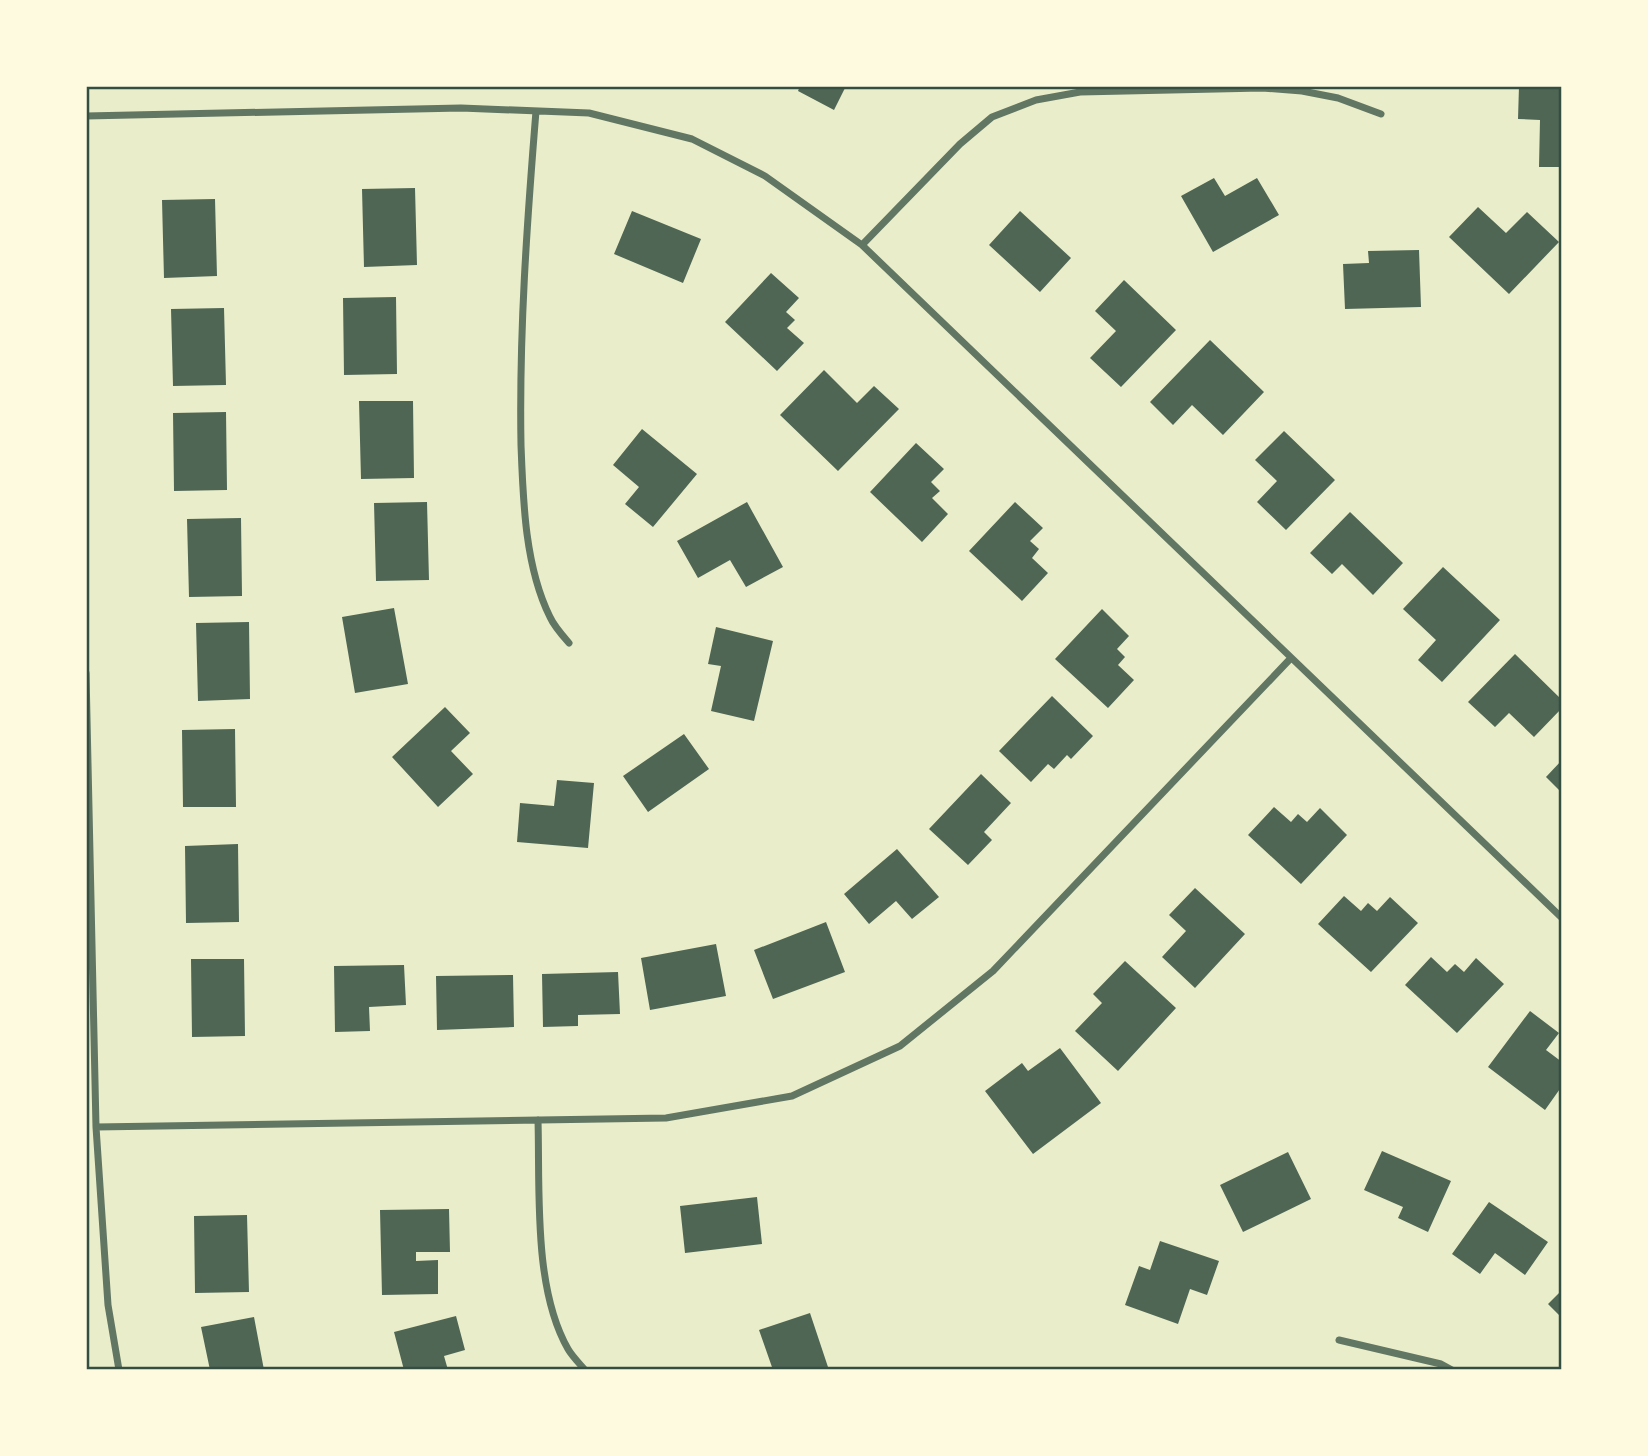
<svg xmlns="http://www.w3.org/2000/svg" width="1648" height="1456" font-family="Quicksand,sans-serif">
<style>
.building{fill:#4f6655}
.lines{fill:none;stroke-linecap:round;stroke-linejoin:round}
.minor{stroke:#617663;stroke-width:7}
.neatline{fill:none;stroke:#344e41;stroke-width:2.5}
</style>
<rect width="100%" height="100%" fill="#e9edc9"/>
<path class="building" d="M800,86h46l-12,24 -36,-19z
M1519,86h43v81h-23l1,-47 -22,-1z
M1214,178l11,18 32,-18 22,37 -66,37 -32,-56z
M415,188l2,77 -53,2 -2,-78z
M215,199l2,77 -53,2 -2,-78z
M1478,207l28,26 21,-21 32,30 -50,52 -60,-57z
M632,211l69,28 -18,44 -69,-29z
M1020,211l51,47 -31,34 -51,-47z
M1419,250l2,57 -76,2 -2,-45 26,-1 -1,-12z
M771,273l28,25 -13,14 9,8 -8,8 17,15 -27,28 -52,-49z
M1124,280l52,50 -55,57 -31,-29 26,-27 -21,-20z
M396,297l1,77 -53,1 -1,-77z
M224,308l2,77 -53,1 -2,-77z
M1210,340l54,52 -41,43 -31,-30 -19,20 -23,-23z
M824,370l33,33 17,-17 25,23 -61,62 -58,-56z
M359,401h54l1,77 -53,1z
M226,412l1,78 -53,1 -1,-78z
M642,429l55,45 -44,53 -28,-23 14,-17 -26,-22z
M1284,431l51,49 -49,50 -29,-28 20,-21 -22,-21z
M916,443l28,26 -13,13 9,9 -8,7 16,16 -26,28 -52,-50z
M427,502l2,78 -53,1 -2,-78z
M747,502l36,65 -37,20 -16,-27 -32,18 -21,-37z
M1015,502l28,26 -13,13 9,8 -7,9 16,15 -26,28 -53,-50z
M1350,512l53,51 -30,32 -31,-31 -10,10 -22,-21z
M241,518l1,78 -53,1 -2,-78z
M1443,567l57,53 -58,62 -24,-22 18,-20 -33,-31z
M394,608l14,76 -53,9 -13,-76z
M1102,609l27,27 -12,13 8,8 -7,8 16,15 -26,28 -53,-49z
M249,622l1,77 -52,2 -2,-78z
M716,627l57,14 -19,80 -43,-10 10,-45 -13,-2z
M1515,654l47,46v8l-28,29 -25,-24 -14,14 -27,-25z
M1052,696l41,40 -22,23 -4,-4 -13,14 -6,-5 -17,18 -32,-31z
M445,707l25,26 -19,18 22,23 -35,33 -46,-50z
M235,729l1,78h-53l-1,-77z
M684,734l25,35 -61,43 -25,-36z
M1562,760v33l-16,-16z
M981,774l30,29 -27,29 8,8 -24,25 -39,-36z
M557,780l37,3 -6,65 -71,-6 3,-39 34,3z
M1274,807l17,15 7,-8 9,8 13,-14 27,27 -46,49 -53,-49z
M238,844l1,78 -53,1 -1,-77z
M897,849l42,48 -27,22 -16,-18 -27,23 -25,-30z
M1195,888l50,46 -50,54 -33,-31 24,-26 -17,-16z
M1344,896l17,15 7,-8 9,8 13,-14 28,26 -47,49 -53,-48z
M826,922l19,50 -72,27 -19,-49z
M716,944l10,52 -76,14 -9,-52z
M1431,957l16,15 8,-8 9,8 12,-14 28,26 -47,49 -52,-48z
M191,959h53l1,77 -53,1z
M1125,961l51,47 -58,63 -43,-40 27,-28 -9,-9z
M404,965l2,40 -37,2 1,24 -35,1 -1,-66z
M618,972l2,42 -42,1v11l-35,1 -1,-53z
M513,975l1,52 -77,3 -1,-54z
M1530,1011l29,22 -13,17 16,12v24l-17,24 -57,-43z
M1060,1048l41,55 -68,51 -48,-63 37,-28 6,8z
M1382,1151l69,30 -23,51 -30,-14 5,-11 -39,-17z
M1288,1152l23,47 -68,33 -23,-47z
M757,1197l5,47 -77,9 -5,-47z
M1489,1202l59,40 -23,33 -30,-22 -15,21 -28,-20z
M449,1209l1,43h-34v9l22,-1v34l-56,1 -2,-85z
M247,1215l2,77 -54,1 -1,-77z
M1160,1241l59,20 -12,34 -17,-6 -12,35 -53,-19 14,-39 11,4z
M1562,1290v28l-14,-14z
M810,1313l19,57h-56l-14,-40z
M456,1316l9,34 -21,6 4,14h-44l-10,-38z
M254,1317l10,53h-54l-9,-43z"/>
<g class="lines">
<path class="minor" d="M536,111c-9,111 -17,223 -15,334 2,55 4,122 29,172 4,9 12,18 19,26
M86,116l375,-8 128,5 103,26 73,37 97,69 700,673
M862,245l98,-101 32,-27 44,-17 44,-8 182,-4 40,3 36,7 43,16
M86,673l10,454 12,178 11,65
M538,1120c2,69 -5,168 30,229 4,7 11,14 17,21
M96,1127l570,-9 126,-22 108,-50 93,-75 298,-313
M1339,1340l102,24 11,6"/>
</g>
<rect width="1648" height="1456" fill="none" stroke="#fefae0" stroke-width="175"/>
<rect x="88" y="88" width="1472" height="1280" class="neatline"/>
</svg>
